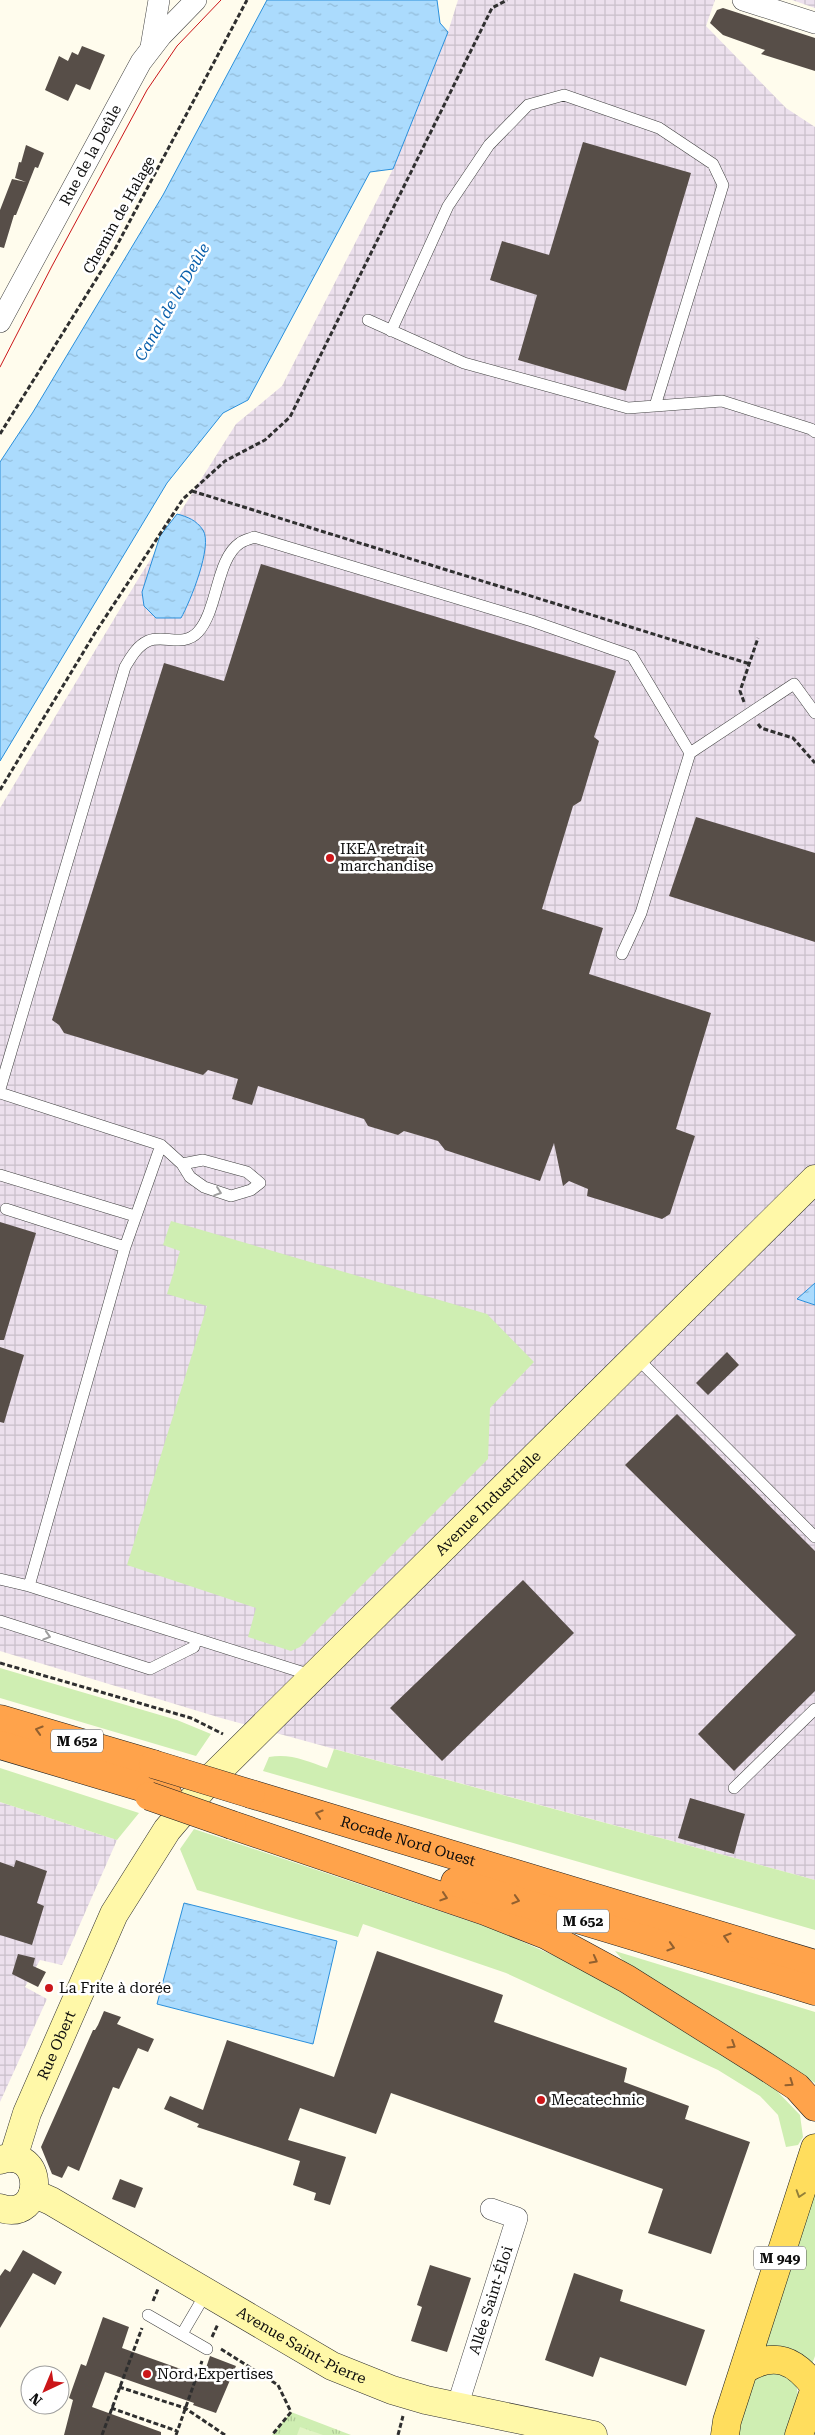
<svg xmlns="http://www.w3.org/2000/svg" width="815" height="2435" font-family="'Roboto Serif',serif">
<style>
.industrial{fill:url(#industrial-grid)}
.grass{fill:#cfeeb2}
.park{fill:url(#park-tufts)}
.pitch{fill:#e2f4c5}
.water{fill:url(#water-ripples);stroke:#2a8fdb}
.building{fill:#574e48}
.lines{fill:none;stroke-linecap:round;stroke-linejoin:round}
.lane-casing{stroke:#404040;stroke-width:12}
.street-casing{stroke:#404040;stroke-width:22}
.secondary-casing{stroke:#2f2f2f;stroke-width:29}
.primary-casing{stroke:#1e1e1e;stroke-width:29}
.highway-casing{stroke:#1e1e1e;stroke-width:29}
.path{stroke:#2f2f2f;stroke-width:3;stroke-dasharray:5 2.5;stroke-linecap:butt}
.lane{stroke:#fff;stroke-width:11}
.street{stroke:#fff;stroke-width:21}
.secondary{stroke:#fff8a8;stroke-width:28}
.primary{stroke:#ffdd5d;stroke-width:28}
.highway{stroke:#ffa34b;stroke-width:28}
.tram{stroke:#cb1619;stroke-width:1}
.highway-bridge-casing{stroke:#1e1e1e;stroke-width:29;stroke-linecap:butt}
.highway-bridge{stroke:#ffa34b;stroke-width:28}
.oneway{stroke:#9e9e9e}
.oneway2{stroke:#92602f}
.oneway3{stroke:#927f39}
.poi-dot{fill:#cb1619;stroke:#fff;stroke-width:2}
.labels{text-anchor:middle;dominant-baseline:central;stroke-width:5;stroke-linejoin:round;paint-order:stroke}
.shield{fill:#fff;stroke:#565656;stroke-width:1}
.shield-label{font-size:14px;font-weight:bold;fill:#0d0d0d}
.street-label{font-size:15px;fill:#0d0d0d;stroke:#fff}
.poi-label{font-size:15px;fill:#0d0d0d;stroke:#fff;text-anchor:start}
.water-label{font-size:16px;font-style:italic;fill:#095fab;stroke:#fff}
</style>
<defs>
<pattern id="industrial-grid" width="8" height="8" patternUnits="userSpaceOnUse" patternTransform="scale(1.25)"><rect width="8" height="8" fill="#ece0ed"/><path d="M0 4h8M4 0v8" fill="none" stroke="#c9bfca"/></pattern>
<pattern id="park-tufts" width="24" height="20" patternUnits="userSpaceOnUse" patternTransform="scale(1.25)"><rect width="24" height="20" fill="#cfeeb2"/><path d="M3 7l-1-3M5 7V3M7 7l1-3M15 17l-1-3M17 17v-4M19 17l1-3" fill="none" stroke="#b1cb98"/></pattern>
<pattern id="water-ripples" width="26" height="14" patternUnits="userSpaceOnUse" patternTransform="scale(1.25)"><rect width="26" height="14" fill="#abdbfd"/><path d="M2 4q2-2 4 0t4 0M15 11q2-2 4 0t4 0" fill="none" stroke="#92bbd8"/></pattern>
</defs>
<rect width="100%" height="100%" fill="#fffced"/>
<path class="industrial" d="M458,0h257l-9,26 80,82 29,19v1753l-594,-162 -221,-67v-843l140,-232 96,-152 46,-38 111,-217 55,-137z
M792,0h23v8z
M0,1802l117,38 -55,125 -22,-5 -15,27 22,12 -47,103z"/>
<path class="grass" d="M171,1221l316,93 47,48 -44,46 -2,51 -188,188 -9,4 -43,-14 8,-29 -129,-43 80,-259 -40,-12 13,-43 -17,-6z
M0,1668l177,52 34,14 -15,22 -196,-58z
M334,1749l481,131v50l-552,-159 6,-14c21,-4 38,4 58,11z
M0,1768l139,45 -22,27 -117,-38z
M194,1829l302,101 88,39 190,119 26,27 3,22 -5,8 -12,2 -8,-32 -18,-19 -42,-26 -212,-97 -143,-49 -5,13 -161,-47 -17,-41z
M615,1951l200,61v71l-189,-119z
M815,2183v173l-4,11 -50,-16z
M766,2372c47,3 30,31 22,63h-53l17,-53z"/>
<path class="park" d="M291,2412l60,23h-79z"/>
<path class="pitch" d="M300,2427l23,8h-26z"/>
<path class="water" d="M267,0h170l3,23 8,9 -55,137 -23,3 -122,228 -25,13 -56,70 -167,278v-299l33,-50 130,-217z
M177,514c11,3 19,6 26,16 10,16 -13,72 -22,88h-25l-12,-12 -2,-14 18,-56z
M815,1283v22l-18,-6z
M184,1903l153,38 -24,103 -156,-40z"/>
<path class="building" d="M723,8l92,30v33l-54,-17 4,-4 -42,-15 -13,-12 7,-13z
M82,46l23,9 -15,35 -14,-6 -8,17 -23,-11 14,-34 9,5 4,-9 6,3z
M583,142l108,31 -65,218 -108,-31 19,-65 -47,-15 12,-39 47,14z
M26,145l18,8 -6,15 -3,-1 -19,48h-2l-10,33 -4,-1v-37l12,-31 14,3 -11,-4 4,-16 5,1h-3z
M261,564l355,107 -22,66 5,4 -18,60 -8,5 -31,103 61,19 -14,46 122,39 -35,116 19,7 -25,78 -8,5 -75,-23 1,-7 -19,-8 -6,5 -9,-43 -14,38 -95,-31 -7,-9 -34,-10 -6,4 -30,-9 -4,-7 -106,-33 -6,19 -20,-6 6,-20 -30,-9 -5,5 -139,-42 -5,-8 -7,-5 112,-357 60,18z
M696,817l119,36v89l-146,-46z
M0,1222l36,11 -32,107h-4z
M0,1347l24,8 -20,68 -4,-1z
M727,1352l12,13 -31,30 -12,-12z
M677,1414l138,137v140l-81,80 -36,-37 98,-99 -171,-170z
M523,1580l51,53 -132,128 -52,-53z
M690,1798l55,16 -11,40 -56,-16z
M16,1860l31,11 -10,32 7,3 -12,39 -32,-10v-73l14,5z
M377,1951l126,44 -9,27 133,46 -3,14 65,24 -4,13 65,23 -39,112 -63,-21 15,-44 -272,-96 -15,41 -76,-26 -12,32 58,17 -16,48 -16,-5 2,-7 -23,-8 7,-24 -103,-34 2,-3 -35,-15 6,-13 33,14 24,-70 107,37z
M18,1954l17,4 -2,8 13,6 -8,15 -26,-13z
M104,2011l17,6 -4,7 37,15 -6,13 -10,-4 -19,41 -6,-2 -34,84 -11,-5 -6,12 -10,-4 -11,-27 52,-117h2l3,-5z
M120,2179l23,9 -8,20 -23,-9z
M23,2250l39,22 -7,13 -22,-12 -33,55v-52l5,-7 5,3z
M430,2265l41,13 -24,74 -36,-11 11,-34 -5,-2z
M574,2273l49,17 -3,11 85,29 -19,56 -86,-29 -7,20 -48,-17z
M103,2317l26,10 -7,21 81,29 7,-21 26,10 -20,47 -23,-8 1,-2 -89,-31 -13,35 69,25v3h-97l9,-35 -4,-2 12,-34 5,2z"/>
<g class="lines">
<defs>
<path id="lane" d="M368,320l96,43 164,45 94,-7 89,28 4,3
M391,331l57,-125 41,-61 39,-40 36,-10 95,33 54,36 10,21 -68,221
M622,954l19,-41 49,-160 104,-69 21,29
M0,1089l125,-422c6,-10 12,-21 23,-26 16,-7 35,7 50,-9 20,-22 18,-73 42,-89 4,-3 10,-4 14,-6l278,84 100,35 58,97
M0,1093l161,52 -36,102 -96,339 285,90
M161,1145l21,19 8,13 14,10 27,9 20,-6 9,-7 -13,-11 -44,-12 -21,4
M0,1175l135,41
M6,1209l119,38
M636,1357l179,180
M0,1579l29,7
M0,1621l150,48 44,-22 2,-8
M734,1788l81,-79
M148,2315l59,34
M182,2334l24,-41"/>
<g id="street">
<path d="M743,0l72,23"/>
<path d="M151,47l8,-47"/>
<path id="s1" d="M0,322l141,-260 20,-26 35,-36"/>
<path id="s2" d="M457,2407l60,-189 -26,-9"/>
</g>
<g id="secondary">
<path id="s3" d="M13,2158l14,-45 87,-199 53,-84 46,-54 602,-597"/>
<path d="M0,2160c45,-15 46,63 0,48"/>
<path id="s4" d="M33,2193l18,8 281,165 60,24 34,10 167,35"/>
</g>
<path id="primary" d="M745,2369c30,-18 50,-9 70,18
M725,2435l2,-14 88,-273
M799,2435l16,-47"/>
<g id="highway">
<path d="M0,1719l153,45"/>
<path d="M0,1745l168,50"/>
<path id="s5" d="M251,1794l564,170"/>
<path d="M232,1825l253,86 61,24 81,44 135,85 35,23 18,20"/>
<path d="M455,1882l360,109"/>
</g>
</defs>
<use href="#lane" class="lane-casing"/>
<use href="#street" class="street-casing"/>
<use href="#secondary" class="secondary-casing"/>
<use href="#primary" class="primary-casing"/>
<use href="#highway" class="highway-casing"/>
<path class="path" d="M0,434l115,-185 132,-249
M192,491l558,173
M744,702l-4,-11 18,-53
M758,724l3,4 32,10 22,25
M0,790l95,-157 88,-134 42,-38 40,-21 25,-23 202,-409 15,-8
M0,1663l191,55 32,16
M153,2301l5,-12
M212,2337l6,-13
M221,2349l57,36 13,27 -19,23
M119,2387l66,21 40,27
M111,2408l66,23
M102,2435l40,-107
M176,2435l26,-74
M398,2435l5,-19"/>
<use href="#lane" class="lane"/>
<use href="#street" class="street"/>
<use href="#secondary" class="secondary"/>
<use href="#primary" class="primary"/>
<use href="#highway" class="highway"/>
<path class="tram" d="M0,367l52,-101 95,-176 30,-44 44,-46"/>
<defs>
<path id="highway-bridge" d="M153,1764l98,30
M149,1796l83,29"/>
</defs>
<use href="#highway-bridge" class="highway-bridge-casing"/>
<use href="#highway-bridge" class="highway-bridge"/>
</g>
<defs><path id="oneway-chevron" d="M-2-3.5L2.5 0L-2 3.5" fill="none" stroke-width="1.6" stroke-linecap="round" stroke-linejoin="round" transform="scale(1.25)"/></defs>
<g class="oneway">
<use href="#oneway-chevron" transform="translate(218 1192) rotate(19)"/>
<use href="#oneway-chevron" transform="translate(47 1636) rotate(17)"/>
</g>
<g class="oneway2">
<use href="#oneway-chevron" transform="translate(39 1730) rotate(-163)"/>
<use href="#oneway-chevron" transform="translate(319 1814) rotate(-163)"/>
<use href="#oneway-chevron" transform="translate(444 1897) rotate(18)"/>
<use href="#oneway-chevron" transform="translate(516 1900) rotate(17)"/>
<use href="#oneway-chevron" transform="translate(727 1937) rotate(-163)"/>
<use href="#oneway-chevron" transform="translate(671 1947) rotate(17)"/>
<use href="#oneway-chevron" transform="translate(594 1960) rotate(28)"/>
<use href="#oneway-chevron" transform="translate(732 2045) rotate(32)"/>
<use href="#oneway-chevron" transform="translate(790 2083) rotate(35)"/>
</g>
<use class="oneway3" href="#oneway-chevron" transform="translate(800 2194) rotate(108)"/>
<g class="poi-dot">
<circle cx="330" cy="858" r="5"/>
<circle cx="49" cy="1988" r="5"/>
<circle cx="541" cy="2100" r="5"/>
<circle cx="147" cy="2374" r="5"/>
</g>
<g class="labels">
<g class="shield">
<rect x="51" y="1729.5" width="52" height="23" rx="4"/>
<rect x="557" y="1909.5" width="52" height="23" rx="4"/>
<rect x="754" y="2246.5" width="52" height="23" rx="4"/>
</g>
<g class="shield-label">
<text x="77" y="1741">M 652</text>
<text x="583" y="1921">M 652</text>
<text x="780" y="2258">M 949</text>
</g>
<g class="street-label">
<text stroke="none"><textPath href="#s1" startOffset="190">Rue de la Deûle</textPath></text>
<text transform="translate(119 215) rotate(-61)">Chemin de Halage</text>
<text stroke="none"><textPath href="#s3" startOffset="822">Avenue Industrielle</textPath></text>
<text stroke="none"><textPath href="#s5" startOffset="164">Rocade Nord Ouest</textPath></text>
<text stroke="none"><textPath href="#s3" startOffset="121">Rue Obert</textPath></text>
<text stroke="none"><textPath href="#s2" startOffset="112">Allée Saint-Éloi</textPath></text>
<text stroke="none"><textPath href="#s4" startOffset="309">Avenue Saint-Pierre</textPath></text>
</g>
<g class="poi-label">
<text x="340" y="849">IKEA retrait<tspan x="340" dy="17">marchandise</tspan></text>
<text x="59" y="1988">La Frite à dorée</text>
<text x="551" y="2100">Mecatechnic</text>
<text x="157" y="2374">Nord Expertises</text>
</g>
<g class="water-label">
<text transform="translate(172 302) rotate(-60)">Canal de la Deûle</text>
</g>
</g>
<g transform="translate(45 2390) rotate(224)"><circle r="24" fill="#ffffff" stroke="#9e9e9e"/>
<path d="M0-4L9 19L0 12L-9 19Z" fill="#cb1619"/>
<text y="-8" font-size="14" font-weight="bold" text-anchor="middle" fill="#0d0d0d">N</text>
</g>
</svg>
